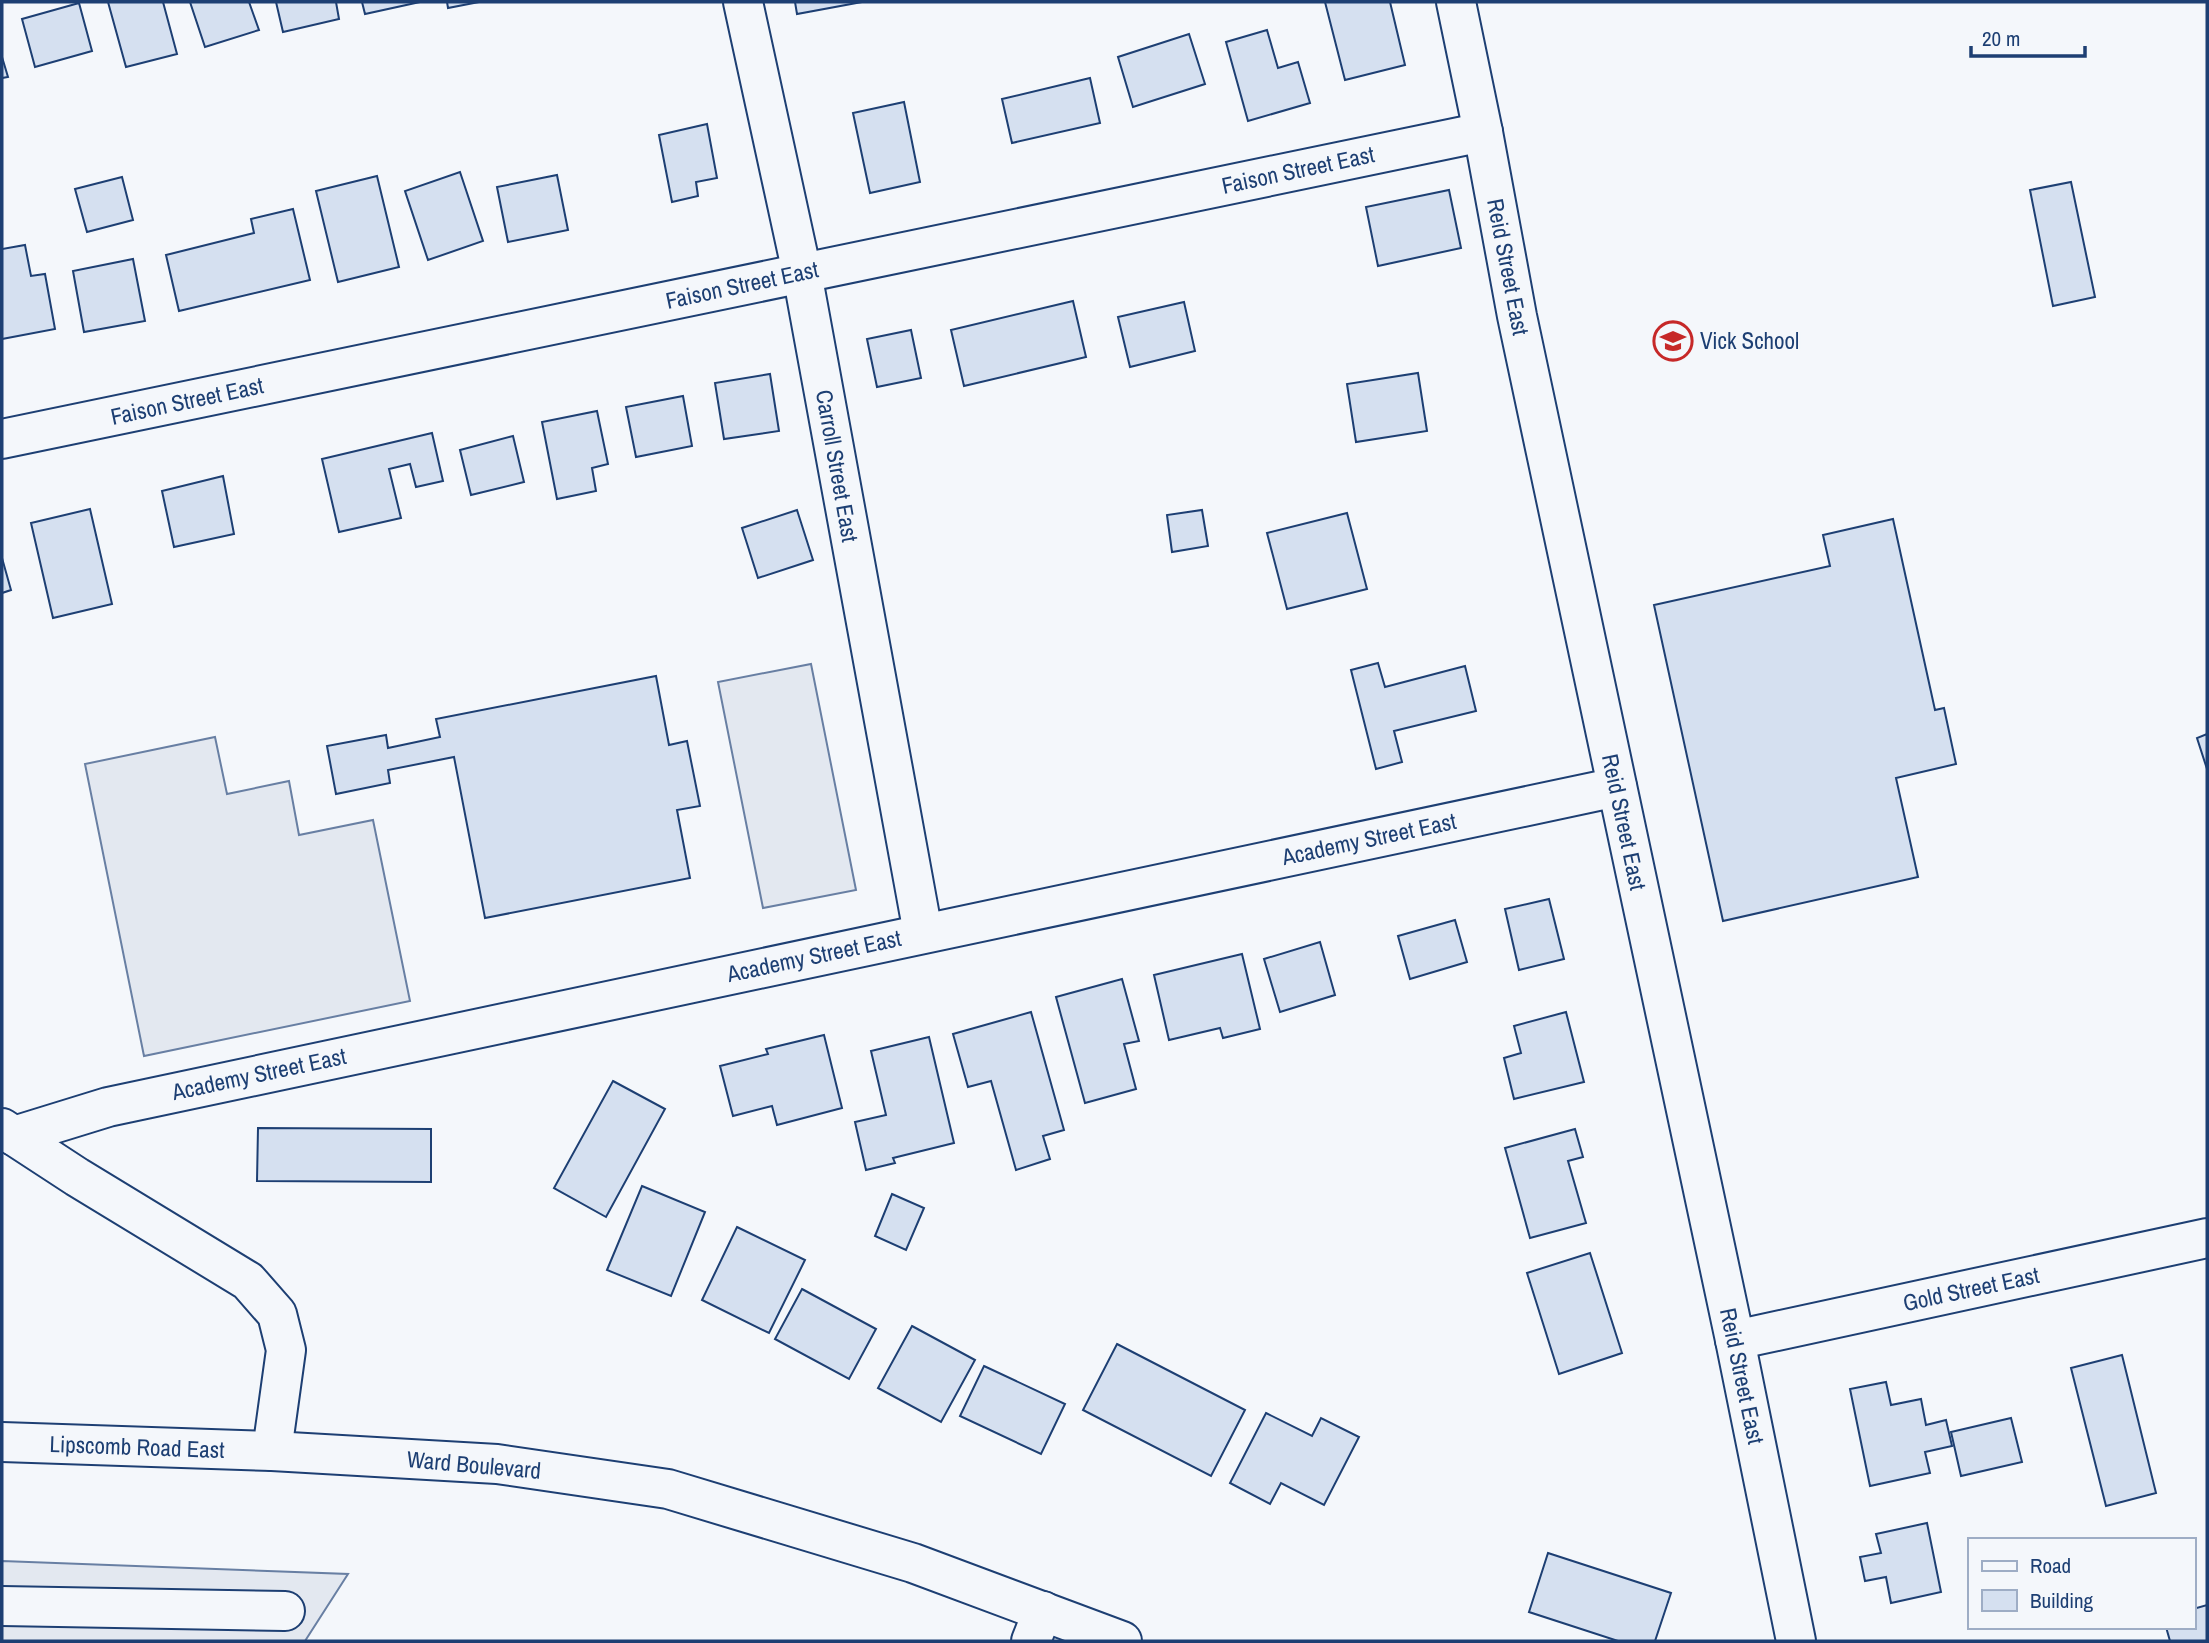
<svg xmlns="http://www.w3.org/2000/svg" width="2209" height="1643" viewBox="0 0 2209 1643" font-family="'Archivo Narrow',sans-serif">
  <rect width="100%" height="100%" fill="#f4f7fb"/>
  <g fill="#e3e8f0" stroke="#687fa3" stroke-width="2">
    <path d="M811 664 856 890 763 908 718 682Z"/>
    <path d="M215 737 227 794 289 781 299 835 373 820 410 1001 144 1056 85 764Z"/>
    <path d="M2 1561 348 1574 305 1641H2Z"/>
  </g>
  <g fill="#d5e0f0" stroke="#1d3f73" stroke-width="2">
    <path d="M108 2H163L177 54 126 67Z"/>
    <path d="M190 2H249L259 30 205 47Z"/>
    <path d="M276 2H336L339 19 283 32Z"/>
    <path d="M362 2H420L365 14Z"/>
    <path d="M447 2H479L448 8Z"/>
    <path d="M795 2H862L797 14Z"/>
    <path d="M1325 2H1390L1405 65 1345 80Z"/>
    <path d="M79 3 92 51 35 67 22 19Z"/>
    <path d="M1267 30 1278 68 1298 62 1310 103 1248 121 1226 42Z"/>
    <path d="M1189 34 1205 84 1133 107 1118 57Z"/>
    <path d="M2 57 8 77 2 78Z"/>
    <path d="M1090 78 1100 123 1012 143 1002 99Z"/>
    <path d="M904 102 920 182 870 193 853 113Z"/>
    <path d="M707 124 717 178 696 182 698 196 672 202 659 135Z"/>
    <path d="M460 172 483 241 428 260 405 191Z"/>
    <path d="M557 175 568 230 508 242 497 187Z"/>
    <path d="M377 176 399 267 338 282 316 191Z"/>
    <path d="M122 177 133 220 87 232 75 189Z"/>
    <path d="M2071 182 2095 297 2053 306 2030 190Z"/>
    <path d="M1449 190 1461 248 1378 266 1366 207Z"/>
    <path d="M293 209 310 280 179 311 166 255 254 233 251 219Z"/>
    <path d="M25 245 31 276 45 274 55 329 2 339V249Z"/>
    <path d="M133 259 145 321 84 332 73 271Z"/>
    <path d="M1073 301 1086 357 964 386 951 330Z"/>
    <path d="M1184 302 1195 351 1130 367 1118 317Z"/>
    <path d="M911 330 921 378 877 387 867 339Z"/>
    <path d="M1418 373 1427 431 1356 442 1347 384Z"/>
    <path d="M770 374 779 431 724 439 715 383Z"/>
    <path d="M683 396 692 446 636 457 626 407Z"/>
    <path d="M597 411 608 464 592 468 596 491 557 499 542 422Z"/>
    <path d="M432 433 443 481 416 487 410 464 389 469 401 518 339 532 322 459Z"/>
    <path d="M513 436 524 482 471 495 460 450Z"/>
    <path d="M223 476 234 534 174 547 162 491Z"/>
    <path d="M90 509 112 604 53 618 31 523Z"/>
    <path d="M797 510 813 560 758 578 742 528Z"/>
    <path d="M1202 510 1208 546 1172 552 1167 515Z"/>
    <path d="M1347 513 1367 589 1287 609 1267 533Z"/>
    <path d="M1893 519 1935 710 1944 708 1956 764 1896 778 1918 877 1723 921 1654 605 1830 566 1823 535Z"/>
    <path d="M2 558 11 590 2 593Z"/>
    <path d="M1378 663 1385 687 1465 666 1476 711 1394 731 1402 762 1376 769 1351 670Z"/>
    <path d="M656 676 669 745 687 741 700 806 677 810 690 878 485 918 454 757 388 770 390 783 336 794 327 746 386 735 388 748 440 737 436 719Z"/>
    <path d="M2207 734V769L2197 738Z"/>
    <path d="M1549 899 1564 959 1519 970 1505 909Z"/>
    <path d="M1455 920 1467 962 1410 979 1398 936Z"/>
    <path d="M1320 942 1335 995 1280 1012 1264 959Z"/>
    <path d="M1242 954 1260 1029 1223 1038 1220 1028 1169 1040 1154 975Z"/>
    <path d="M1122 979 1139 1041 1124 1044 1136 1089 1085 1103 1056 997Z"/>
    <path d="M1031 1012 1064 1130 1043 1136 1050 1159 1016 1170 991 1081 968 1087 953 1034Z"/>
    <path d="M1566 1012 1584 1082 1514 1099 1504 1058 1521 1053 1514 1026Z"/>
    <path d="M824 1035 842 1108 777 1125 772 1106 733 1116 720 1066 768 1054 766 1049Z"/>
    <path d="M929 1037 954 1143 893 1158 895 1163 866 1170 855 1122 886 1115 871 1051Z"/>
    <path d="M613 1081 665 1109 606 1217 554 1188Z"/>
    <path d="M258 1128 431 1129V1182L257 1181Z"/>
    <path d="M1575 1129 1583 1157 1568 1161 1586 1223 1530 1238 1505 1148Z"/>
    <path d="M642 1186 705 1212 671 1296 607 1270Z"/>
    <path d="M892 1194 924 1208 906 1250 875 1236Z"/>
    <path d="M737 1227 805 1260 769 1333 702 1300Z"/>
    <path d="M1590 1253 1622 1353 1559 1374 1527 1273Z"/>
    <path d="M802 1289 876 1329 849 1379 775 1339Z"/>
    <path d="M912 1326 975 1360 941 1422 878 1388Z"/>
    <path d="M1117 1344 1245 1410 1211 1476 1083 1410Z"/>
    <path d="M2122 1355 2156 1493 2106 1506 2071 1368Z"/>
    <path d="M984 1366 1065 1404 1041 1454 960 1416Z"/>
    <path d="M1886 1382 1891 1405 1921 1399 1926 1425 1946 1420 1952 1446 1925 1452 1930 1473 1870 1486 1850 1389Z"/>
    <path d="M1266 1413 1312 1436 1321 1418 1359 1437 1324 1505 1281 1483 1270 1504 1230 1483Z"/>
    <path d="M2011 1418 2022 1462 1961 1476 1951 1432Z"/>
    <path d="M1927 1523 1941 1592 1891 1603 1886 1577 1865 1581 1860 1557 1881 1553 1876 1534Z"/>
    <path d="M1548 1553 1671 1593 1655 1641H1618L1529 1612Z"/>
    <path d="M2207 1605V1641H2170L2166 1627H2193V1609Z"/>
  </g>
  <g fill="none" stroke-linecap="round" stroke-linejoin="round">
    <g stroke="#1d3f73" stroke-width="42">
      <g id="minor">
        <path d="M743 2 802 273 923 933"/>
        <path d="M1456 2 1483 132 1517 316 1735 1340 1796 1641"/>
        <path d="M2 439 1483 132"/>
        <path d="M2 1128 77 1177 248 1281 277 1314 286 1350 272 1451"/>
        <path d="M14 1136 108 1107 1617 787"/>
        <path d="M1735 1340 2207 1238"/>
        <path d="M2 1606 285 1611"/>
        <path d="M1031 1641 1043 1611"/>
      </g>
    </g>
    <g stroke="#1d3f73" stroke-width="42">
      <path id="major" d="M2 1442 272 1451 497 1464 668 1489 913 1563 1122 1641"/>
    </g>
    <use href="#minor" stroke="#f4f7fb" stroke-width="38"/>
    <use href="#major" stroke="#f4f7fb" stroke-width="38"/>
  </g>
  <defs>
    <g id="school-ring" transform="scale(2.0125)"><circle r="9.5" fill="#f4f7fb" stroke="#c62828" stroke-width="1.5"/><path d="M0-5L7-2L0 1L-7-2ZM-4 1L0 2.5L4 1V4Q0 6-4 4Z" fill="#c62828"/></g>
  </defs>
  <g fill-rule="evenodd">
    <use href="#school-ring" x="1673" y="341"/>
  </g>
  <g text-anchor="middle" stroke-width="5" stroke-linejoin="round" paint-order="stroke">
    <g font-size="23" fill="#1d3f73" stroke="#f4f7fb">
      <text transform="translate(1298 170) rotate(-12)" y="8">Faison Street East</text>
      <text transform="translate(1508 267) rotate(79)" y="8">Reid Street East</text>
      <text transform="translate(742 285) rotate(-12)" y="8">Faison Street East</text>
      <text transform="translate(187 401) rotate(-12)" y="8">Faison Street East</text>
      <text transform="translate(837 466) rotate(80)" y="8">Carroll Street East</text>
      <text transform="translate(1624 822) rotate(78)" y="8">Reid Street East</text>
      <text transform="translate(1369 839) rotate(-12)" y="8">Academy Street East</text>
      <text transform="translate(814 956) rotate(-12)" y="8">Academy Street East</text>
      <text transform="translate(259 1074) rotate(-12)" y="8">Academy Street East</text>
      <text transform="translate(1971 1289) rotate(-12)" y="8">Gold Street East</text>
      <text transform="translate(1742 1376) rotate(78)" y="8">Reid Street East</text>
      <text transform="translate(137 1447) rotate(2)" y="8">Lipscomb Road East</text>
      <text transform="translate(474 1465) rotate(5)" y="8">Ward Boulevard</text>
    </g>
    <g font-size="23" fill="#1d3f73" stroke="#f4f7fb" text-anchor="start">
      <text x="1700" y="349">Vick School</text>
    </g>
  </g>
  <rect width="2209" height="1643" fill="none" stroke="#1d3f73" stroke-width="7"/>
  <rect x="1968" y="1538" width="228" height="91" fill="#f4f7fb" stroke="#9eadc5" stroke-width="2"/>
  <rect x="1982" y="1561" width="35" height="10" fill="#f4f7fb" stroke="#9eadc5" stroke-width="2"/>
  <text x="2030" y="1573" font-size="21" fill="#1d3f73">Road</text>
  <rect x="1982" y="1590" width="35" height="21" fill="#d5e0f0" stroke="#9eadc5" stroke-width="2"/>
  <text x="2030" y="1608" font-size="21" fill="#1d3f73">Building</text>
  <path d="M1971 46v10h114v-10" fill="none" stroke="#1d3f73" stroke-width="3.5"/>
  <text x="1982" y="46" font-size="21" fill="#1d3f73" stroke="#f4f7fb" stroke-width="5" paint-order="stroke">20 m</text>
</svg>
